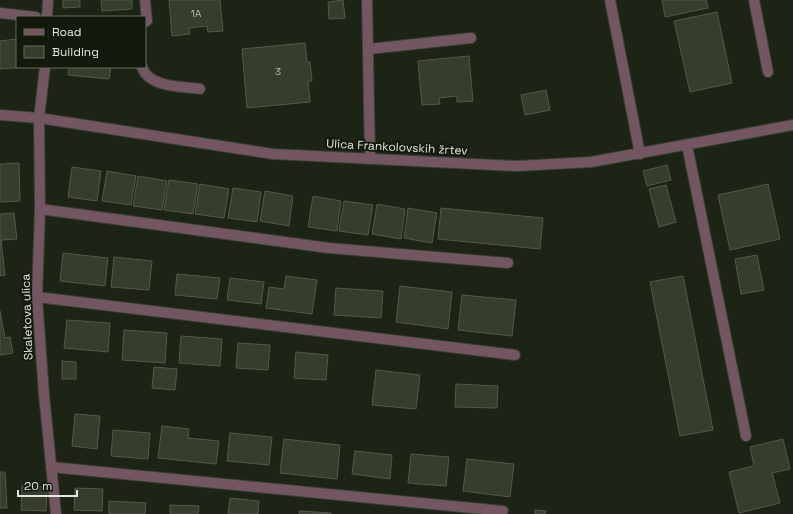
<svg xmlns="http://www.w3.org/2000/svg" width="793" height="514" viewBox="0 0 793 514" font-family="'Space Grotesk',sans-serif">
  <rect width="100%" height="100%" fill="#1c2415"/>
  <g fill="#353d2d" stroke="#515b49">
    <path d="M63 0H80V7L63 8Z"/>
    <path d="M101 0H132V9L102 11Z"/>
    <path d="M169 0H220L223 31 208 32 207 26 189 28 190 34 172 36Z"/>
    <path d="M343 0 345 18 329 19 328 2Z"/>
    <path d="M662 0H706L708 8 665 17Z"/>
    <path d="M717 12 732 83 690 92 674 21Z"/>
    <path d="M17 39V67H27L0 69V41Z"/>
    <path d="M305 43 307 62H310L312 81H308L310 102 247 108 242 49Z"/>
    <path d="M469 56 473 101 457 102V96L439 98 440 104 422 105 418 61Z"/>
    <path d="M69 67H111L109 79 68 75Z"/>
    <path d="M546 90 550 110 525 115 521 95Z"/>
    <path d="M19 163 20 201 0 202V164Z"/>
    <path d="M667 165 671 180 647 186 643 171Z"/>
    <path d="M72 167 101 171 97 201 68 197Z"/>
    <path d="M107 171 136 176 131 205 102 201Z"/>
    <path d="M138 176 167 181 162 210 133 206Z"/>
    <path d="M169 180 198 184 193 214 164 210Z"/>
    <path d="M200 184 229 189 224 218 195 214Z"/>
    <path d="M768 184 780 239 730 250 718 195Z"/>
    <path d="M666 185 676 222 659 227 649 189Z"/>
    <path d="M233 188 261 192 257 222 228 218Z"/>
    <path d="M265 191 293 196 289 226 260 221Z"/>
    <path d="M313 196 341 201 337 231 308 227Z"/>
    <path d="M344 201 373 205 368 235 339 231Z"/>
    <path d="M377 204 405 209 401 239 372 234Z"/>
    <path d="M408 208 437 213 432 243 404 238Z"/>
    <path d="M441 208 543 218 540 249 438 239Z"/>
    <path d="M14 213 17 239 1 240 5 275 0 276V214Z"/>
    <path d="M63 253 108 258 105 286 60 281Z"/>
    <path d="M757 255 764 290 741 294 735 259Z"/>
    <path d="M114 257 152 261 149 290 111 287Z"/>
    <path d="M177 274 220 278 217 299 175 295Z"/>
    <path d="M286 276 317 280 312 314 266 308 269 287 284 289Z"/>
    <path d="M683 276 713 430 680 436 650 282Z"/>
    <path d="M230 278 264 282 261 304 227 300Z"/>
    <path d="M400 286 452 292 448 329 396 322Z"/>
    <path d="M336 288 383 291 381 318 334 315Z"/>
    <path d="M462 295 516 300 512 336 458 330Z"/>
    <path d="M0 311 5 338 10 337 13 353 0 355Z"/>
    <path d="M67 320 110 323 108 352 64 348Z"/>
    <path d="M124 330 167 333 165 363 122 360Z"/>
    <path d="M181 336 222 339 220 366 179 363Z"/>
    <path d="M238 343 270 345 268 370 236 368Z"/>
    <path d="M296 352 328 355 326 380 294 378Z"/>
    <path d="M62 361 76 362V379H62Z"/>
    <path d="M154 367 177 369 175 390 152 388Z"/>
    <path d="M376 370 420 375 416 409 372 405Z"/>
    <path d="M456 384 498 386 497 408 455 407Z"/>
    <path d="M75 414 100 416 97 449 72 446Z"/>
    <path d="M162 426 189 429 188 438 219 441 216 464 158 458Z"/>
    <path d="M113 430 150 433 148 459 111 456Z"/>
    <path d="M230 433 272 437 269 465 227 461Z"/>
    <path d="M284 439 340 445 337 479 280 473Z"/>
    <path d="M783 439 790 469 772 473 780 503 739 513 729 472 754 466 750 447Z"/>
    <path d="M355 451 392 455 390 479 352 474Z"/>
    <path d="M411 454 449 457 446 486 408 483Z"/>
    <path d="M467 459 514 464 510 497 463 491Z"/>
    <path d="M0 472H5L7 508H0Z"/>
    <path d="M22 486 47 487 46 511 21 510Z"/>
    <path d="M75 488 103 489 102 511 74 510Z"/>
    <path d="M230 498 259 501 258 514H228Z"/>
    <path d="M109 501 146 503 145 514H109Z"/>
    <path d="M170 505 199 506 198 514H170Z"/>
    <path d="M535 510 546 511 545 514H535Z"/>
    <path d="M299 511 331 513V514H299Z"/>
  </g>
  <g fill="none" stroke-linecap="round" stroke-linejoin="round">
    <g stroke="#384031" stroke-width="12">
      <g id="minor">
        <path d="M367 0 370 159"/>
        <path d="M610 0 640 154"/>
        <path d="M754 0 768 72"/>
        <path d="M0 13 36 17"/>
        <path d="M47 17 48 0"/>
        <path d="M145 21H147L145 0"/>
        <path d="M369 49 471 38"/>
        <path d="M45 67 39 118 40 209 37 297 44 395 56 514"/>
        <path d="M142 67C149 88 182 86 200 89"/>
        <path d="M0 115 39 118 273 154 517 166 591 162 793 125"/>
        <path d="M687 145 746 436"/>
        <path d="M40 209 329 248 508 263"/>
        <path d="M37 297 515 355"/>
        <path d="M51 467 503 511"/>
      </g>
    </g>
    <use href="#minor" stroke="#735662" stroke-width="10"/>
  </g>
  <g text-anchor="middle" stroke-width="4" stroke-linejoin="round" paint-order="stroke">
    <g font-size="10" fill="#b8beb2">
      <text x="196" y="17">1A</text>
      <text x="278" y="75">3</text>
    </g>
    <g font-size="12" fill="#e3e9df" stroke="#131a0b">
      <text transform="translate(397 147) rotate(3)" y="4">Ulica Frankolovskih žrtev</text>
      <text transform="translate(27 317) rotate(-92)" y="4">Skaletova ulica</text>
    </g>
  </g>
  <rect x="16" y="16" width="130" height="52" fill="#131a0b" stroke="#666d60"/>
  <rect x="24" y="29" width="20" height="6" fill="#735662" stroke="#666d60"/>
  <text x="52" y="36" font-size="12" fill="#e3e9df">Road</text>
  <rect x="24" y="46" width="20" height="12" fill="#353d2d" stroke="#666d60"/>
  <text x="52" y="56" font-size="12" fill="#e3e9df">Building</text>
  <path d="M18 490v6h59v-6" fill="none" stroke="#e3e9df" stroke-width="2"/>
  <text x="24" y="490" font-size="12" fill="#e3e9df" stroke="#131a0b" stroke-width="3" paint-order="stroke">20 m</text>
</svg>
